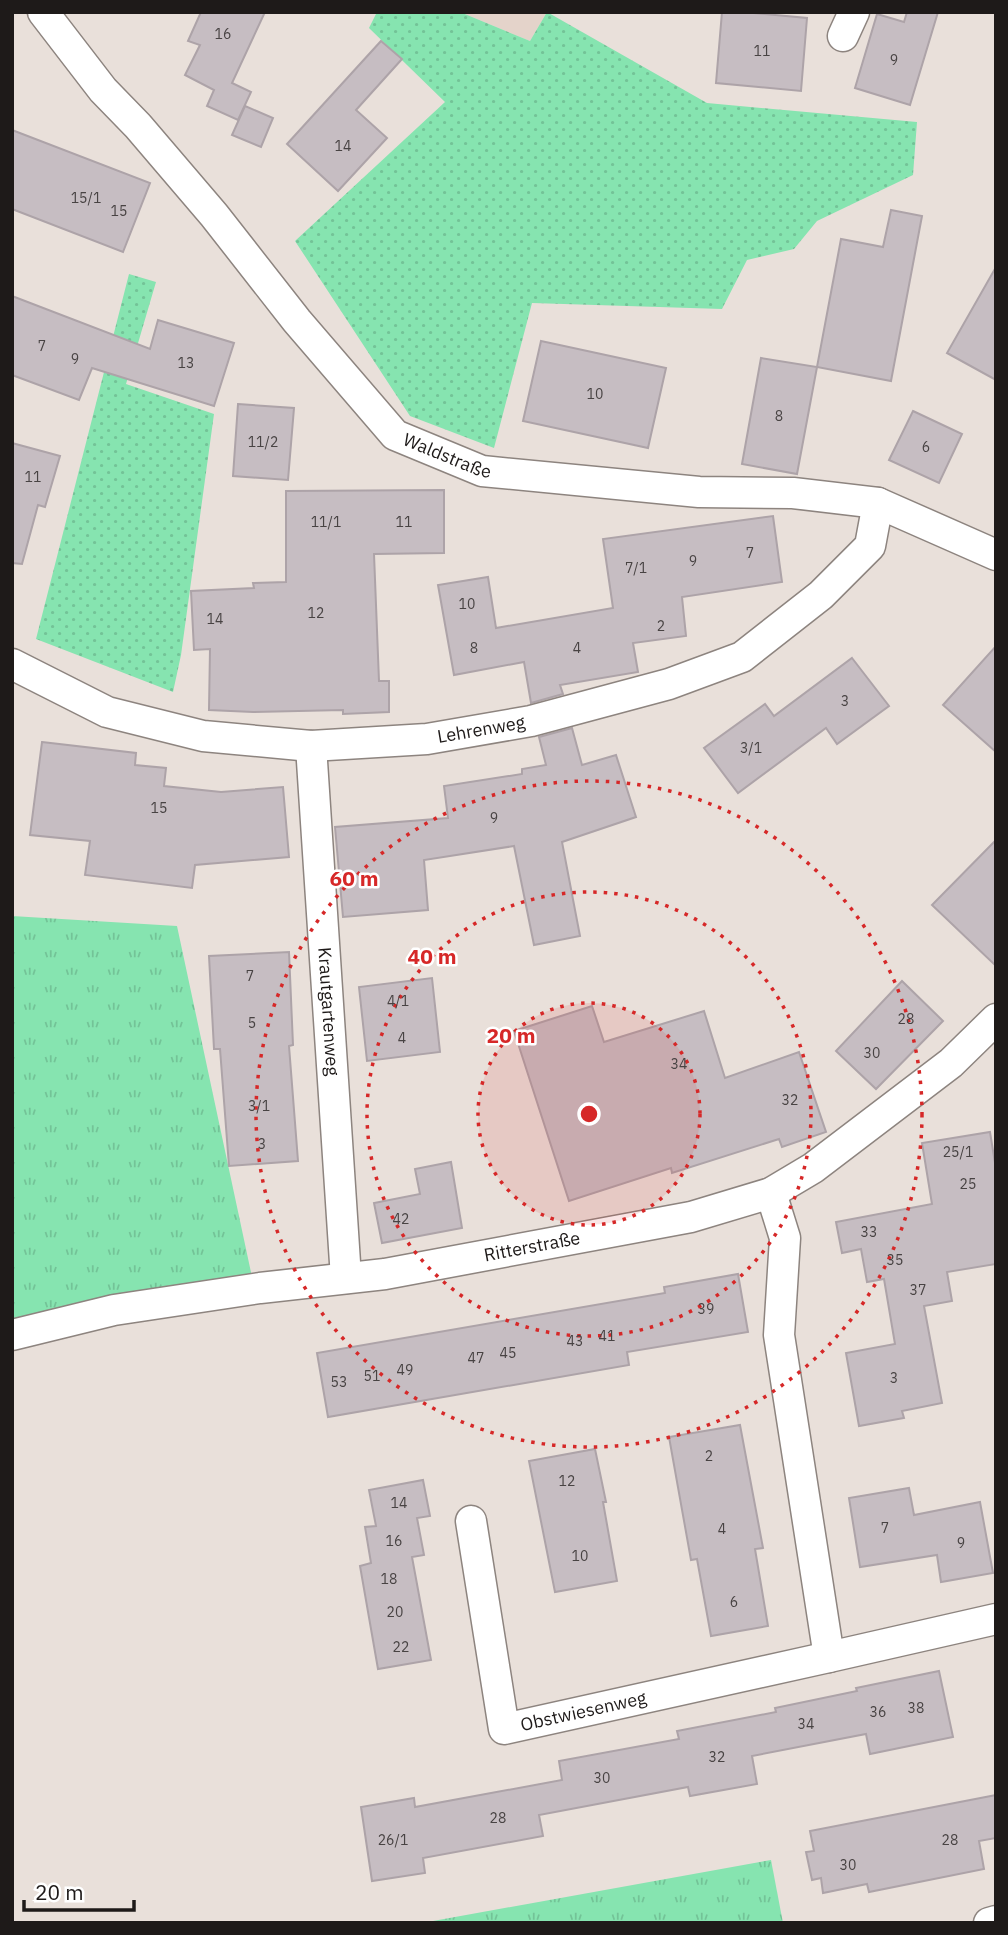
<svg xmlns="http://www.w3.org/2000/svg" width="1008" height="1935" viewBox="0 0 1008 1935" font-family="'IBM Plex Sans',sans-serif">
  <defs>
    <pattern id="grass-tufts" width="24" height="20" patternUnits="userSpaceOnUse" patternTransform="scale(1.75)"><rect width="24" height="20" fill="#86e4b0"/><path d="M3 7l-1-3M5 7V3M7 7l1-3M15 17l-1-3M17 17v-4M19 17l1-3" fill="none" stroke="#73c397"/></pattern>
    <pattern id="garden-dots" width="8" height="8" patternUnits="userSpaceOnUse" patternTransform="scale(1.75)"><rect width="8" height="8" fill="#86e4b0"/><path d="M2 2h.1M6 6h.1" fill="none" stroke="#73c397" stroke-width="1.8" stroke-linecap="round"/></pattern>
  </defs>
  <rect width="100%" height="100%" fill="#e9e0da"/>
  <path fill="#e4d3ca" d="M460 12H547L530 41Z"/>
  <g fill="url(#grass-tufts)">
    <path d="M12 916 177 926 252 1277 112 1296 12 1320Z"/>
    <path d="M771 1860 783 1923H422Z"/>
  </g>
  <g fill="url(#garden-dots)">
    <path d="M377 12H460L530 41 547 12 707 103 917 122 913 175 817 221 794 249 747 260 722 309 532 303 494 448 410 416 295 241 445 102 369 28Z"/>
    <path d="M129 274 156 282 126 384 214 414 181 655 173 692 36 639Z"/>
  </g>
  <g fill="#c6bdc2" stroke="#ada3a8" stroke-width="2">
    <path d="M201 12H265L232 83 251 92 238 120 207 106 214 90 185 75 200 45 188 41Z"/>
    <path d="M722 12H743L807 18 801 91 716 83Z"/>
    <path d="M907 12H938L910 105 855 88 877 14 904 22Z"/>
    <path d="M381 41 402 59 356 110 387 138 338 191 287 144Z"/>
    <path d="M245 106 273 118 261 147 232 135Z"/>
    <path d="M12 130 150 183 123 252 12 209Z"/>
    <path d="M891 210 922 216 891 381 817 367 841 239 883 247Z"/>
    <path d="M996 267V380L947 353Z"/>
    <path d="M12 296 150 349 158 320 234 343 214 406 92 368 79 400 12 375Z"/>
    <path d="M541 341 666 368 648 448 523 421Z"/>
    <path d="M761 358 817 367 797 474 742 464Z"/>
    <path d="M238 404 294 408 288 480 233 476Z"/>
    <path d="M913 411 962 434 939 483 889 460Z"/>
    <path d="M12 443 60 456 45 507 38 505 22 564 12 563Z"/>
    <path d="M444 490V553L374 554 379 681H389V712L343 714V710L253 712 209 710 210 649 194 650 191 591 254 588 253 583 286 582V491Z"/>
    <path d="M773 516 782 582 682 597 686 636 633 643 638 672 560 685 563 694 531 703 524 662 454 675 438 585 488 577 496 628 613 608 603 539Z"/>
    <path d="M996 646V752L943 705Z"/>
    <path d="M852 658 889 706 837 744 826 728 738 793 704 748 765 704 774 716Z"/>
    <path d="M572 728 582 765 616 755 636 817 562 842 580 936 534 945 514 846 424 860 428 910 343 917 335 827 448 818 444 786 522 774V769L546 765 539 737Z"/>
    <path d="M42 742 136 753 135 765 166 768 164 786 221 792 283 787 289 857 195 865 192 888 85 875 90 841 30 835Z"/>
    <path d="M996 840V966L932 905Z"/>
    <path d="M289 952 293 1045 289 1046 298 1161 229 1166 220 1049H214L209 956Z"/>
    <path d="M432 978 440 1052 367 1061 359 987Z"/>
    <path d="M902 981 943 1021 876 1089 836 1051Z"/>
    <path d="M592 1006 604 1042 704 1011 725 1078 799 1052 826 1132 782 1147 779 1139 672 1173 671 1168 569 1201 514 1031Z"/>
    <path d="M990 1132 996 1169V1264L947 1272 952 1301 924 1306 942 1403 902 1411 904 1418 859 1426 846 1353 895 1344 884 1279 867 1282 861 1249 842 1253 836 1222 932 1204 922 1143Z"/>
    <path d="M451 1162 462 1228 382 1243 374 1203 420 1194 415 1169Z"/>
    <path d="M738 1274 748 1332 627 1352 629 1365 328 1417 317 1353 665 1293 664 1287Z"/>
    <path d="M740 1425 763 1548 755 1549 768 1626 711 1636 697 1559 691 1560 669 1437Z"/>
    <path d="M595 1449 606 1502H603L617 1581 555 1592 529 1461Z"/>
    <path d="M423 1480 430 1516 417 1518 424 1555 412 1557 431 1660 378 1669 360 1566 371 1563 365 1527 376 1526 369 1490Z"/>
    <path d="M909 1488 914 1515 980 1502 993 1573 941 1582 937 1555 860 1567 849 1498Z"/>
    <path d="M939 1671 953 1737 870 1754 866 1734 752 1756 757 1784 690 1796 688 1787 539 1815 543 1836 423 1858 425 1873 372 1881 361 1807 414 1798 415 1807 562 1780 559 1761 679 1739 677 1731 776 1712 775 1708 857 1691 856 1688Z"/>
    <path d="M996 1795V1838L979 1841 984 1869 869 1892 867 1884 823 1893 821 1878 812 1880 806 1852 814 1851 810 1831Z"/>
  </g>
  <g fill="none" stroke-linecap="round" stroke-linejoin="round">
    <g stroke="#8d847f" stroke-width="33">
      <g id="minor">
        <path id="s1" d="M43 12 103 90 138 126 214 215 297 321 395 435 482 471 699 492 793 493 878 503 996 555"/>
        <path d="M843 36 854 12"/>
        <path id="s2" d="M12 664 107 712 203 736 311 746 427 739 531 721 669 684 742 657 821 595 870 546 878 503"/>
        <path id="s3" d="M311 746 346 1278"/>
        <path d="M771 1193 785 1238 779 1335 829 1657"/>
        <path id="s4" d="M12 1335 114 1310 260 1288 385 1274 691 1217 771 1193 813 1168 951 1063 996 1019"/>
        <path id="s5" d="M471 1521 504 1729 829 1657 996 1619"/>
        <path d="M989 1923 996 1921"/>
      </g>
    </g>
    <use href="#minor" stroke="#fff" stroke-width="30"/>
  </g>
  <circle cx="589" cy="1114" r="111" fill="#d62828" fill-opacity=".12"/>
  <g fill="none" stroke="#d62828" stroke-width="3.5" stroke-dasharray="3.5 7">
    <circle cx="589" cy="1114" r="111"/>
    <circle cx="589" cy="1114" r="222"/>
    <circle cx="589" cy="1114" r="333"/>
  </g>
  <g text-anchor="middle" stroke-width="5" stroke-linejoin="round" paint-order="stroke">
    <g font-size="14" fill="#484343">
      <text x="223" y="39">16</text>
      <text x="762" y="56">11</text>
      <text x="894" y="65">9</text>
      <text x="343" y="151">14</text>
      <text x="86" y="203">15/1</text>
      <text x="119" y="216">15</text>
      <text x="42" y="351">7</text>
      <text x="75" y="364">9</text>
      <text x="186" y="368">13</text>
      <text x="595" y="399">10</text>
      <text x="779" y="421">8</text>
      <text x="263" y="447">11/2</text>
      <text x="926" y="452">6</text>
      <text x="33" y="482">11</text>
      <text x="326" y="527">11/1</text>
      <text x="404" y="527">11</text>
      <text x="750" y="558">7</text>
      <text x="693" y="566">9</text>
      <text x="636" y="573">7/1</text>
      <text x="467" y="609">10</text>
      <text x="316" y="618">12</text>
      <text x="215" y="624">14</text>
      <text x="661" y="631">2</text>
      <text x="474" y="653">8</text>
      <text x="577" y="653">4</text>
      <text x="845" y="706">3</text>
      <text x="751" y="753">3/1</text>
      <text x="159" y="813">15</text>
      <text x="494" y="823">9</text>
      <text x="250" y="981">7</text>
      <text x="398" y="1006">4/1</text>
      <text x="906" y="1024">28</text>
      <text x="252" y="1028">5</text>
      <text x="402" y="1043">4</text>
      <text x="872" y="1058">30</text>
      <text x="679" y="1069">34</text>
      <text x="790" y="1105">32</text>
      <text x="259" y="1111">3/1</text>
      <text x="262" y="1149">3</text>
      <text x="958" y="1157">25/1</text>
      <text x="968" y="1189">25</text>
      <text x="401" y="1224">42</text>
      <text x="869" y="1237">33</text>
      <text x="895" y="1265">35</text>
      <text x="918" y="1295">37</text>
      <text x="706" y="1314">39</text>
      <text x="607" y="1341">41</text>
      <text x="575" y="1346">43</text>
      <text x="508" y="1358">45</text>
      <text x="476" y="1363">47</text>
      <text x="405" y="1375">49</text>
      <text x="372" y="1381">51</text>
      <text x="894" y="1383">3</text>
      <text x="339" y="1387">53</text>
      <text x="709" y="1461">2</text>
      <text x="567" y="1486">12</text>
      <text x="399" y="1508">14</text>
      <text x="885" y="1533">7</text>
      <text x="722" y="1534">4</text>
      <text x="394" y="1546">16</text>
      <text x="961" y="1548">9</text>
      <text x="580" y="1561">10</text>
      <text x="389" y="1584">18</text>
      <text x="734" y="1607">6</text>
      <text x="395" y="1617">20</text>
      <text x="401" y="1652">22</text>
      <text x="916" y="1713">38</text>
      <text x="878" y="1717">36</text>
      <text x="806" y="1729">34</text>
      <text x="717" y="1762">32</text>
      <text x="602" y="1783">30</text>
      <text x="498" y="1823">28</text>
      <text x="393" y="1845">26/1</text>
      <text x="950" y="1845">28</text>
      <text x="848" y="1870">30</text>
    </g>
    <g font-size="18" fill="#1e1a19" stroke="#fff">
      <text dy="6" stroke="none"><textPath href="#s1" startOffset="607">Waldstraße</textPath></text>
      <text dy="6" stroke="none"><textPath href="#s2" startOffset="485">Lehrenweg</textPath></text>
      <text dy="6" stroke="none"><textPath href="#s3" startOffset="266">Krautgartenweg</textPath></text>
      <text dy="6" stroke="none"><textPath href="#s4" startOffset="528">Ritterstraße</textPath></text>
      <text dy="6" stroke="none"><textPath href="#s5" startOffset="292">Obstwiesenweg</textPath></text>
    </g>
  </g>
  <circle cx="589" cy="1114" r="10" fill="#d62828" stroke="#fff" stroke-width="3.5"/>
  <g font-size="21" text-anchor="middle" font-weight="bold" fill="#d62828" stroke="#fff" stroke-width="5" stroke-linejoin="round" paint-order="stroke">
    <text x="354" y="886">60 m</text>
    <text x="432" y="964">40 m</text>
    <text x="511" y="1043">20 m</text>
  </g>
  <rect width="1008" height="1935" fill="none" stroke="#1e1a19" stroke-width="28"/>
  <path d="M24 1900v10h110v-10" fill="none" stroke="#1e1a19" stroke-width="3.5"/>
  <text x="35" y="1900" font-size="21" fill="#1e1a19" stroke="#ffffff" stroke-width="5" paint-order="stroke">20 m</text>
</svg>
